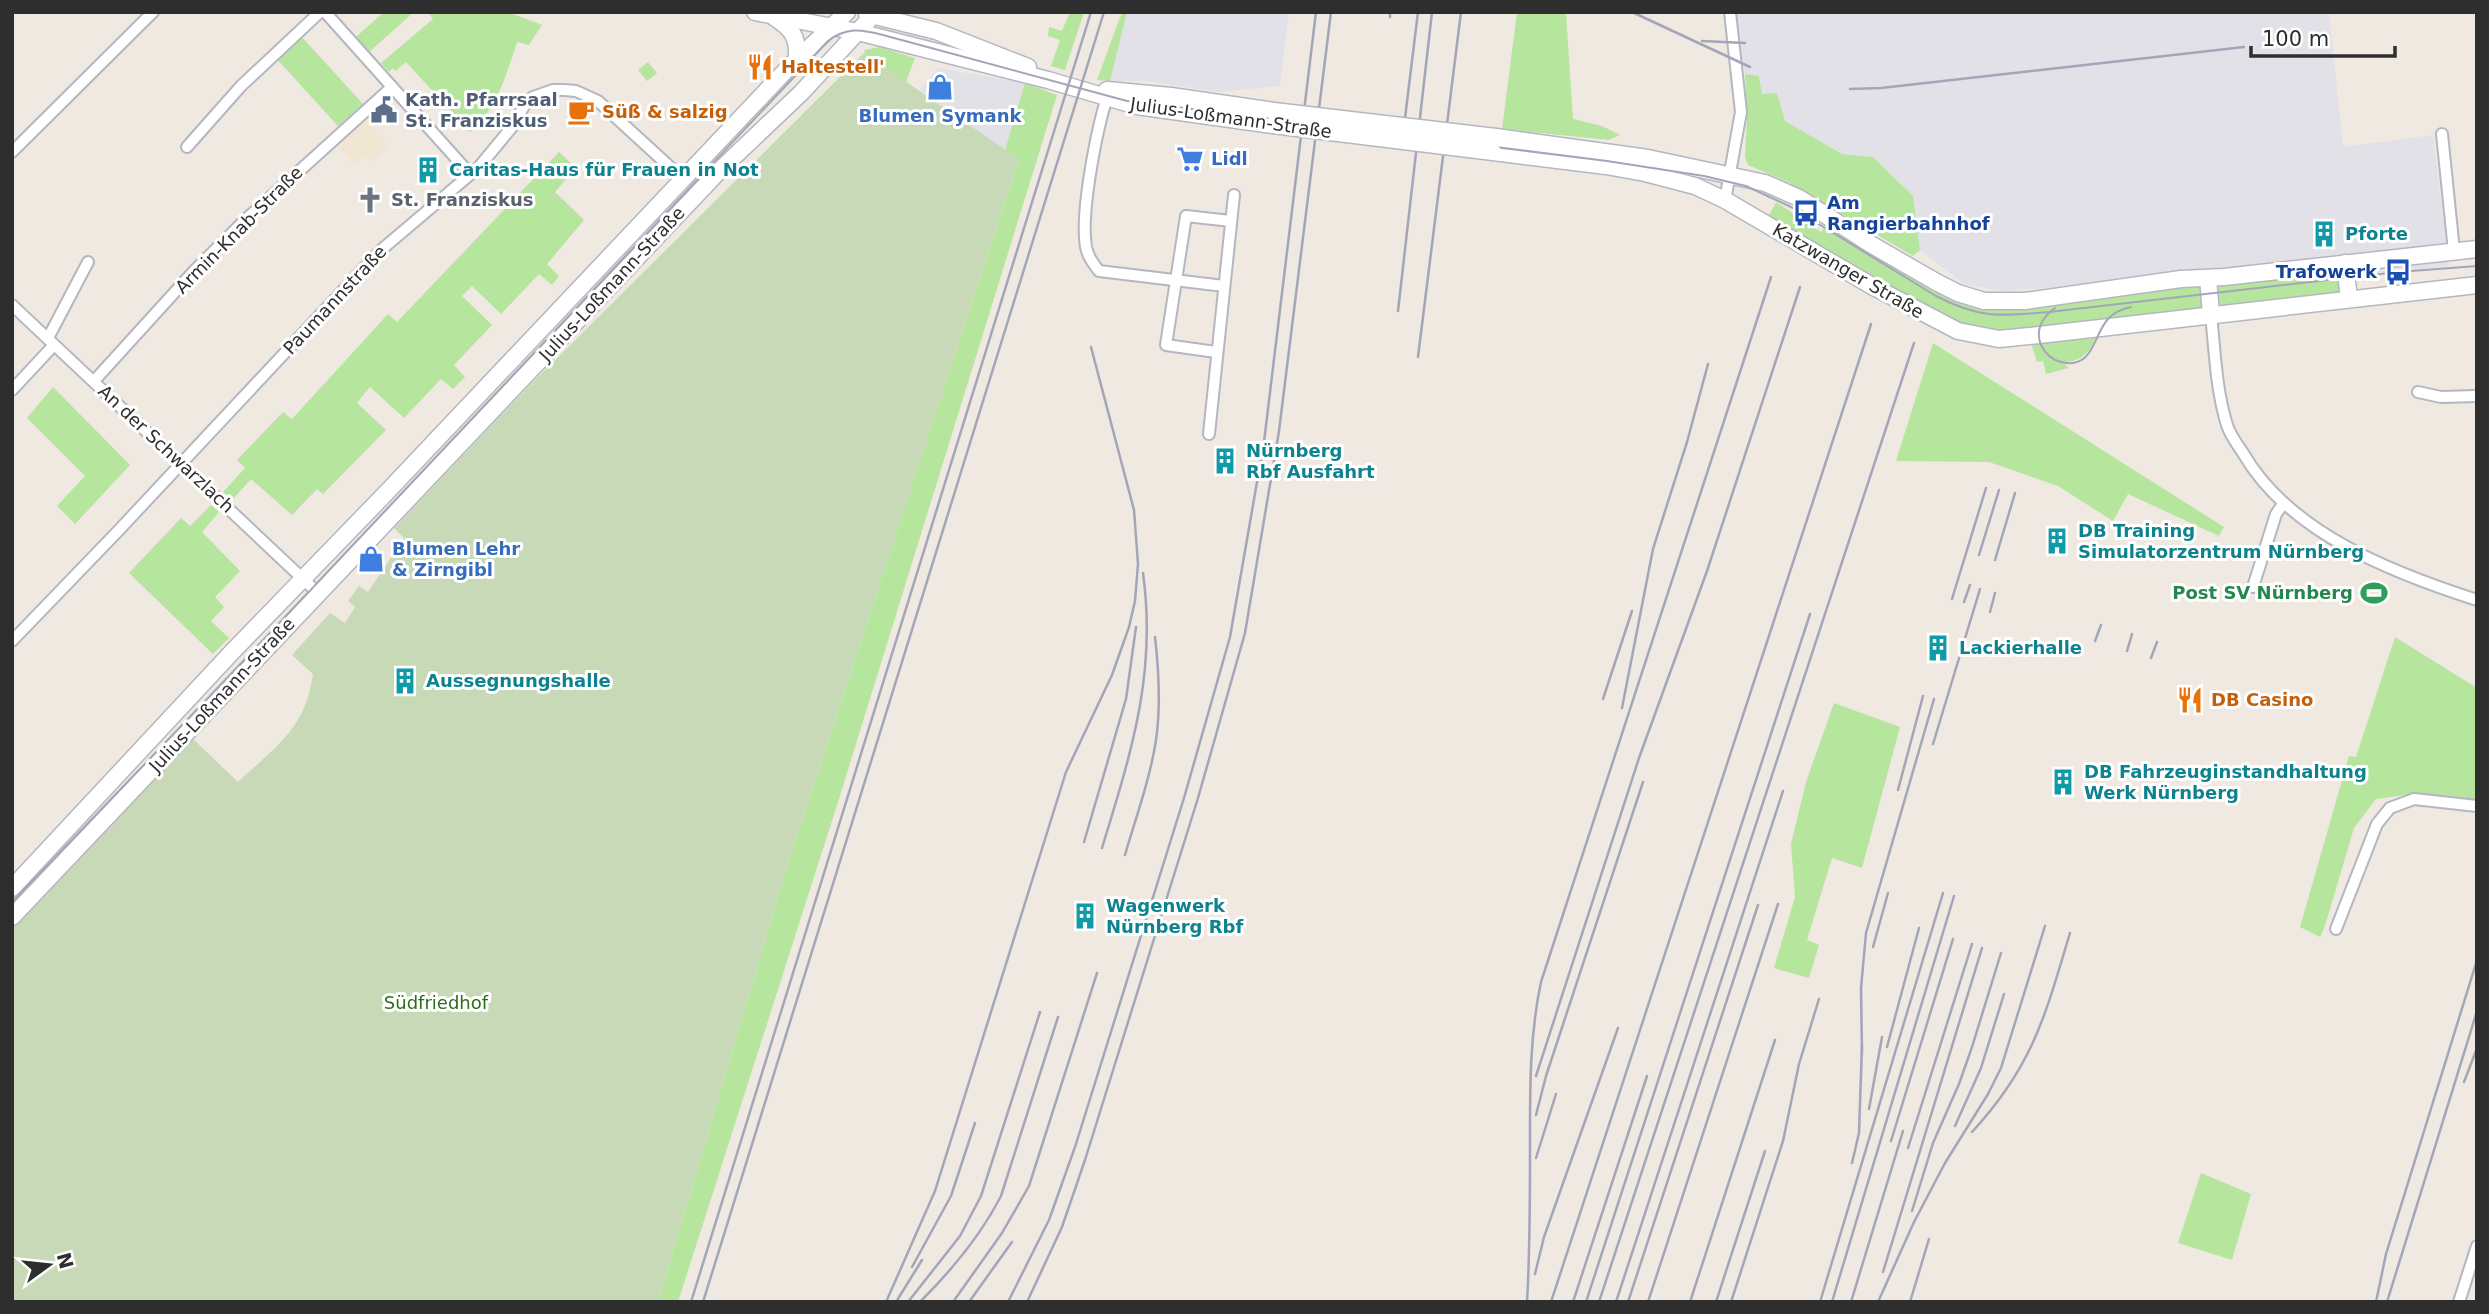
<svg xmlns="http://www.w3.org/2000/svg" width="2489" height="1314" viewBox="0 0 2489 1314" font-family="'DejaVu Sans',sans-serif">
  <rect width="100%" height="100%" fill="#efe9e1"/>
  <g fill="#e3e1e8">
    <path d="M1127 12H1289L1280 86 1217 92 1148 81H1110Z"/>
    <path d="M1735 12H2329L2343 147 2433 135 2449 266 2338 277 2337 268 2001 291 1964 284 1920 250 1913 196 1873 157 1842 154 1785 121 1762 94 1759 76 1745 74Z"/>
    <path d="M938 68 1025 83 1005 150 920 90Z"/>
  </g>
  <path fill="#f0e6d1" d="M367 120 388 146 371 163 364 155 354 164 338 145Z"/>
  <g fill="#b6e59e">
    <path d="M384 12H414L369 52 356 37Z"/>
    <path d="M428 12H508L542 25 529 45 517 42C507 73 496 111 470 132L406 62 395 71 393 68 389 72 381 63 433 19Z"/>
    <path d="M1070 12H1084L1065 70 1051 66 1060 40 1048 36 1049 27 1062 31Z"/>
    <path d="M1122 12H1127L1110 81 1097 80Z"/>
    <path d="M1517 12H1566L1573 119 1602 126 1620 135 1609 140 1502 129Z"/>
    <path d="M300 35 363 104 338 126 275 57Z"/>
    <path d="M879 47 915 58 906 82 864 53 865 50Z"/>
    <path d="M648 62 657 73 647 81 638 70Z"/>
    <path d="M1745 74 1759 76 1762 94 1777 93 1785 121 1842 154 1873 157 1913 196 1920 250 1913 256 1788 182 1748 165 1745 157 1747 118Z"/>
    <path d="M1025 83 1057 95 838 802 678 1302H658L787 866 1019 159 1005 150Z"/>
    <path d="M559 152 576 168 555 192 584 220 547 264 559 276 552 285 539 274 501 314 472 286 462 296 492 325 454 365 465 377 453 389 441 379 404 418 370 387 357 403 386 430 323 494 317 489 292 515 251 479 232 500 223 492 245 468 237 460 283 412 292 419 388 314 397 322Z"/>
    <path d="M1776 202 1821 232 1828 223 1966 300 2337 268 2340 296 2102 324C2093 345 2088 362 2062 362L2069 368 2046 374 2043 361 2037 362 2028 333 1969 331 1766 221Z"/>
    <path d="M1933 343 2224 527 2219 536 2128 494 2113 521 2058 486 1989 462 1896 461Z"/>
    <path d="M53 387 130 465 75 524 57 506 85 476 27 418Z"/>
    <path d="M211 505 219 512 202 532 240 571 215 597 224 607 211 621 229 638 213 654 129 573 181 518 190 526Z"/>
    <path d="M2395 637 2477 688V802L2406 795 2376 799 2354 828 2325 926 2320 937 2300 927 2349 756 2356 757Z"/>
    <path d="M1834 703 1900 727 1862 868 1832 858 1807 940 1819 945 1809 978 1774 968 1795 897 1791 844 1806 782Z"/>
    <path d="M2201 1173 2251 1194 2232 1260 2178 1243Z"/>
  </g>
  <path fill="#c8d9b8" d="M864 53 1019 159 787 866 658 1302H12V926L191 737 238 782C276 746 305 730 313 674L292 655 330 613 345 623 355 607 348 601 359 586 368 592 404 538 394 528 531 384Z"/>
  <g fill="none" stroke-linecap="round" stroke-linejoin="round">
    <g stroke="#b4b7c1" stroke-width="14">
      <g id="street">
        <path d="M325 12 470 174"/>
        <path d="M1108 94C1097 128 1080 212 1086 247 1088 257 1093 263 1099 271L1224 286"/>
        <path d="M2442 134 2454 251"/>
        <path d="M187 147 241 86 320 12"/>
        <path d="M12 152 153 12"/>
        <path d="M1725 200 1741 112 1730 12"/>
        <path d="M12 305 319 594"/>
        <path d="M2211 315C2215 352 2216 390 2227 425 2230 435 2237 444 2243 453 2289 533 2393 573 2477 600"/>
        <path d="M48 338 88 262"/>
        <path d="M1216 352 1166 345 1186 216 1231 221"/>
        <path d="M94 381 194 271 244 221 392 87"/>
        <path d="M12 390 54 345"/>
        <path d="M2418 392 2441 397 2477 396"/>
        <path d="M1209 434 1234 195"/>
        <path d="M2253 587 2276 514 2283 504"/>
        <path d="M12 641 119 530 381 250 479 167 512 127 524 106 533 97 553 90H564L576 91 598 101 683 179"/>
        <path d="M2336 929 2377 824 2390 808 2414 799 2477 806"/>
        <path d="M2459 1302 2477 1246"/>
      </g>
    </g>
    <g stroke="#b4b7c1" stroke-width="19">
      <g id="secondary">
        <path d="M755 12 858 32 1048 80 1137 106 1273 125"/>
        <path d="M867 14 936 31 1028 67"/>
        <path d="M774 17C792 29 798 36 797 58"/>
        <path d="M1107 90 1171 96 1274 111"/>
        <path d="M1496 137 1648 158 1765 183 1799 198 1872 245 1938 283 1958 293 1984 301H2025L2181 279 2224 277 2477 249"/>
        <path d="M1493 152 1606 166 1645 173 1695 186 1725 200 1872 286 1958 331 1999 339 2039 335 2477 285"/>
        <path d="M2345 263 2349 299"/>
        <path d="M2208 278 2211 315"/>
        <path d="M12 888 233 651 386 493 789 67 847 12"/>
        <path d="M12 917 721 169 801 93 876 12"/>
      </g>
    </g>
    <use href="#street" stroke="#fff" stroke-width="10"/>
    <use href="#secondary" stroke="#fff" stroke-width="16"/>
    <g stroke="#a3a6b8" stroke-width="2">
      <path d="M2055 308C2042 317 2035 330 2041 345 2045 353 2052 360 2061 362 2094 370 2093 335 2108 319 2114 312 2122 309 2131 307"/>
      <path d="M12 902 239 666 828 41C846 27 861 29 883 35L1127 101 1607 161 1704 176 1746 186 1791 207 1936 296C1980 319 2001 316 2049 312L2398 272 2477 266"/>
    </g>
    <g stroke="#a3a6b8" stroke-width="2.5">
      <path d="M1632 12 1750 67"/>
      <path d="M1390 17V12"/>
      <path d="M1702 41 1745 43"/>
      <path d="M1850 89 1881 88 2244 47"/>
      <path d="M1405 118 1418 12"/>
      <path d="M1398 311 1432 12"/>
      <path d="M1418 357 1461 12"/>
      <path d="M1979 555 1999 490"/>
      <path d="M1995 560 2015 493"/>
      <path d="M1952 599 1986 488"/>
      <path d="M1964 602 1970 585"/>
      <path d="M1990 612 1995 593"/>
      <path d="M2095 641 2101 625"/>
      <path d="M2127 651 2132 634"/>
      <path d="M2151 658 2157 642"/>
      <path d="M1603 699 1632 611"/>
      <path d="M1622 708 1653 549 1687 442 1708 364"/>
      <path d="M1933 744 1980 589"/>
      <path d="M1898 790 1923 696"/>
      <path d="M1084 842 1126 699 1136 627"/>
      <path d="M1102 848C1131 753 1157 674 1143 573"/>
      <path d="M1125 855C1136 817 1150 779 1156 740 1161 706 1159 672 1155 637"/>
      <path d="M1873 947 1888 893"/>
      <path d="M1887 1047 1919 928"/>
      <path d="M1862 1054 1861 988 1866 933 1934 699"/>
      <path d="M1536 1076 1639 758 1707 571 1800 287"/>
      <path d="M2464 1082 2477 1048"/>
      <path d="M1869 1109 1882 1037"/>
      <path d="M1536 1115 1546 1076 1643 782"/>
      <path d="M1955 1126 1981 1068 2004 994"/>
      <path d="M1972 1132C2033 1066 2045 1016 2070 933"/>
      <path d="M1891 1141 1953 939"/>
      <path d="M1908 1148 1972 944"/>
      <path d="M1536 1158 1556 1094"/>
      <path d="M1852 1163 1859 1133 1862 1045"/>
      <path d="M1912 1211 1933 1143 1959 1084 1972 1047 2001 953"/>
      <path d="M912 1267 951 1196 975 1123"/>
      <path d="M1883 1272 1982 948"/>
      <path d="M1535 1274 1544 1237 1618 1028"/>
      <path d="M691 1302 1091 12"/>
      <path d="M703 1302 1104 12"/>
      <path d="M886 1302 935 1191 1066 772 1112 675 1129 627 1135 601 1138 564 1134 510 1091 347"/>
      <path d="M896 1302 922 1260"/>
      <path d="M908 1302 960 1236 981 1196 1040 1012"/>
      <path d="M920 1302C952 1270 980 1237 1001 1196L1058 1017"/>
      <path d="M953 1302 1002 1233 1029 1186 1097 973"/>
      <path d="M969 1302 1012 1242"/>
      <path d="M1008 1302 1049 1220 1075 1147 1184 798 1230 637 1264 442 1316 12"/>
      <path d="M1027 1302 1062 1227 1085 1160 1198 798 1245 633 1279 431 1331 12"/>
      <path d="M1527 1302C1530 1252 1530 1202 1530 1152 1530 1095 1529 1038 1541 982L1771 277"/>
      <path d="M1551 1302 1871 324"/>
      <path d="M1573 1302 1647 1076"/>
      <path d="M1586 1302 1810 614"/>
      <path d="M1599 1302 1914 343"/>
      <path d="M1616 1302 1783 791"/>
      <path d="M1628 1302 1758 905"/>
      <path d="M1648 1302 1778 904"/>
      <path d="M1690 1302 1775 1040"/>
      <path d="M1716 1302 1765 1151"/>
      <path d="M1731 1302 1783 1141 1799 1064 1819 999"/>
      <path d="M1820 1302 1943 893"/>
      <path d="M1832 1302 1954 896"/>
      <path d="M1851 1302 1903 1131"/>
      <path d="M1878 1302 1914 1222 1945 1163 1988 1094 2001 1068 2045 926"/>
      <path d="M1910 1302 1929 1239"/>
      <path d="M2376 1302 2386 1254 2477 960"/>
      <path d="M2387 1302 2477 1011"/>
    </g>
    <g stroke="#b4b7c1" stroke-width="19" stroke-linecap="butt">
      <g id="secondary-bridge">
        <path d="M1274 111 1496 137"/>
        <path d="M1273 125 1493 152"/>
      </g>
    </g>
    <use href="#secondary-bridge" stroke="#fff" stroke-width="16"/>
  </g>
  <defs>
    <g id="restaurant-bare" transform="scale(2.1)"><path d="M-5-6h1v4h1v-4h1v4h1v-4h1v5L-1.5 .5V6h-2V.5L-5-1ZM5-6V6H3V1.5H1.5Q1.5-4 5-6Z" fill="#e8710a" stroke="#fff" stroke-width="2.5" paint-order="stroke"/></g>
    <g id="shop-bare" transform="scale(2.1)"><path d="M-5-2.5h2.3a2.7 3.5 0 0 1 5.4 0H5L5.5 6h-11ZM-1.5-2.5h3a1.5 2.3 0 0 0-3 0Z" fill="#3f7fe0" stroke="#fff" stroke-width="2.5" paint-order="stroke"/></g>
    <g id="civic-bare" transform="scale(2.1)"><path d="M-.6-6.5H3V-4.5H.6V-3L4-1V1h2V6H-6V1h2V-1L-.6-3ZM-1.2 2.5V6h2.4V2.5Z" fill="#5c6f8a" stroke="#fff" stroke-width="2.5" paint-order="stroke"/></g>
    <g id="cafe-bare" transform="scale(2.1)"><path d="M-5.5-4.5H6V0H3Q3 3.5 0 3.5H-2.5Q-5.5 3.5-5.5 0ZM3-3.2v2h1.7v-2ZM-6 4.5H4V6H-6Z" fill="#e8710a" stroke="#fff" stroke-width="2.5" paint-order="stroke"/></g>
    <g id="supermarket-bare" transform="scale(2.1)"><path d="M-6-5.5h2.5l.6 2H6L4.5 2H-2.5L-4.4-4H-6ZM-1.5 3.2a1.3 1.3 0 1 0 .1 0ZM3 3.2a1.3 1.3 0 1 0 .1 0Z" fill="#3f7fe0" stroke="#fff" stroke-width="2.5" paint-order="stroke"/></g>
    <g id="building-bare" transform="scale(2.1)"><path d="M-4-6H4V6H1V3H-1V6H-4ZM-2.5-4.3h1.7v1.8h-1.7ZM.8-4.3h1.7v1.8H.8ZM-2.5-1h1.7V.8h-1.7ZM.8-1h1.7V.8H.8Z" fill="#0f9aa8" stroke="#fff" stroke-width="2.5" paint-order="stroke"/></g>
    <g id="church-bare" transform="scale(2.1)"><path d="M-1.2-6h2.4v3.5h3.3v2.4h-3.3V6h-2.4V-.1h-3.3v-2.4h3.3Z" fill="#6b7280" stroke="#fff" stroke-width="2.5" paint-order="stroke"/></g>
    <g id="bus-bare" transform="scale(2.1)"><path d="M-5-6H5V4H4V6H2V4H-2V6H-4V4H-5ZM-3.5-4V0h7V-4ZM-3.5 1.2v1.5H-2V1.2ZM2 1.2v1.5H3.5V1.2Z" fill="#1a4fb4" stroke="#fff" stroke-width="2.5" paint-order="stroke"/></g>
    <g id="stadium-bare" transform="scale(2.1)"><path d="M0-5a6.5 5 0 1 0 0 10a6.5 5 0 1 0 0-10ZM-3.5-1.8h7v3.6h-7Z" fill="#2e9e5b" stroke="#fff" stroke-width="2.5" paint-order="stroke"/></g>
  </defs>
  <g fill-rule="evenodd">
    <use href="#restaurant-bare" x="760" y="67"/>
    <use href="#shop-bare" x="940" y="87"/>
    <use href="#civic-bare" x="384" y="110"/>
    <use href="#cafe-bare" x="581" y="112"/>
    <use href="#supermarket-bare" x="1190" y="159"/>
    <use href="#building-bare" x="428" y="170"/>
    <use href="#church-bare" x="370" y="200"/>
    <use href="#bus-bare" x="1806" y="213"/>
    <use href="#building-bare" x="2324" y="234"/>
    <use href="#bus-bare" x="2398" y="272"/>
    <use href="#building-bare" x="1225" y="461"/>
    <use href="#building-bare" x="2057" y="541"/>
    <use href="#shop-bare" x="371" y="559"/>
    <use href="#stadium-bare" x="2374" y="593"/>
    <use href="#building-bare" x="1938" y="648"/>
    <use href="#building-bare" x="405" y="681"/>
    <use href="#restaurant-bare" x="2190" y="700"/>
    <use href="#building-bare" x="2063" y="782"/>
    <use href="#building-bare" x="1085" y="916"/>
  </g>
  <g text-anchor="middle" stroke-width="6" stroke-linejoin="round" paint-order="stroke">
    <g font-size="18" font-weight="bold" fill="#c56008" stroke="#fff" text-anchor="start">
      <text x="781" y="73">Haltestell'</text>
      <text x="602" y="118">Süß &amp; salzig</text>
      <text x="2211" y="706">DB Casino</text>
    </g>
    <g font-size="18" font-weight="bold" fill="#4e5e75" stroke="#fff" text-anchor="start">
      <text x="405" y="106">Kath. Pfarrsaal<tspan x="405" dy="21">St. Franziskus</tspan></text>
    </g>
    <g font-size="18" font-weight="bold" fill="#366cbe" stroke="#fff" text-anchor="start">
      <text x="940" y="122" text-anchor="middle">Blumen Symank</text>
      <text x="1211" y="165">Lidl</text>
      <text x="392" y="555">Blumen Lehr<tspan x="392" dy="21">&amp; Zirngibl</tspan></text>
    </g>
    <g font-size="18" fill="#2e2e2e" stroke="#fff">
      <text transform="translate(1231 118) rotate(8)" y="6">Julius-Loßmann-Straße</text>
      <text transform="translate(239 230) rotate(-45)" y="6">Armin-Knab-Straße</text>
      <text transform="translate(1848 271) rotate(30)" y="6">Katzwanger Straße</text>
      <text transform="translate(612 284) rotate(-47)" y="6">Julius-Loßmann-Straße</text>
      <text transform="translate(335 300) rotate(-47)" y="6">Paumannstraße</text>
      <text transform="translate(166 449) rotate(43)" y="6">An der Schwarzlach</text>
      <text transform="translate(222 695) rotate(-47)" y="6">Julius-Loßmann-Straße</text>
    </g>
    <g font-size="18" font-weight="bold" fill="#0d838f" stroke="#fff" text-anchor="start">
      <text x="449" y="176">Caritas-Haus für Frauen in Not</text>
      <text x="2345" y="240">Pforte</text>
      <text x="1246" y="457">Nürnberg<tspan x="1246" dy="21">Rbf Ausfahrt</tspan></text>
      <text x="2078" y="537">DB Training<tspan x="2078" dy="21">Simulatorzentrum Nürnberg</tspan></text>
      <text x="1959" y="654">Lackierhalle</text>
      <text x="426" y="687">Aussegnungshalle</text>
      <text x="2084" y="778">DB Fahrzeuginstandhaltung<tspan x="2084" dy="21">Werk Nürnberg</tspan></text>
      <text x="1106" y="912">Wagenwerk<tspan x="1106" dy="21">Nürnberg Rbf</tspan></text>
    </g>
    <g font-size="18" font-weight="bold" fill="#5b616d" stroke="#fff" text-anchor="start">
      <text x="391" y="206">St. Franziskus</text>
    </g>
    <g font-size="18" font-weight="bold" fill="#164399" stroke="#fff" text-anchor="start">
      <text x="1827" y="209">Am<tspan x="1827" dy="21">Rangierbahnhof</tspan></text>
      <text x="2377" y="278" text-anchor="end">Trafowerk</text>
    </g>
    <g font-size="18" font-weight="bold" fill="#27864d" stroke="#fff" text-anchor="end">
      <text x="2353" y="599">Post SV Nürnberg</text>
    </g>
    <g font-size="18" fill="#2c6e1b" stroke="#fff">
      <text x="436" y="1009">Südfriedhof</text>
    </g>
  </g>
  <rect width="2489" height="1314" fill="none" stroke="#2e2e2e" stroke-width="28"/>
  <g transform="translate(49 1265) rotate(75)" stroke="#ffffff" stroke-width="5" paint-order="stroke">
  <path d="M0-5L12 26L0 18L-12 26Z" fill="#2e2e2e"/>
  <text y="-10" font-size="19" font-weight="bold" text-anchor="middle" fill="#2e2e2e">N</text>
  </g>
  <path d="M2251 46v10h144v-10" fill="none" stroke="#2e2e2e" stroke-width="3.5"/>
  <text x="2262" y="46" font-size="21" fill="#2e2e2e" stroke="#ffffff" stroke-width="5" paint-order="stroke">100 m</text>
</svg>
